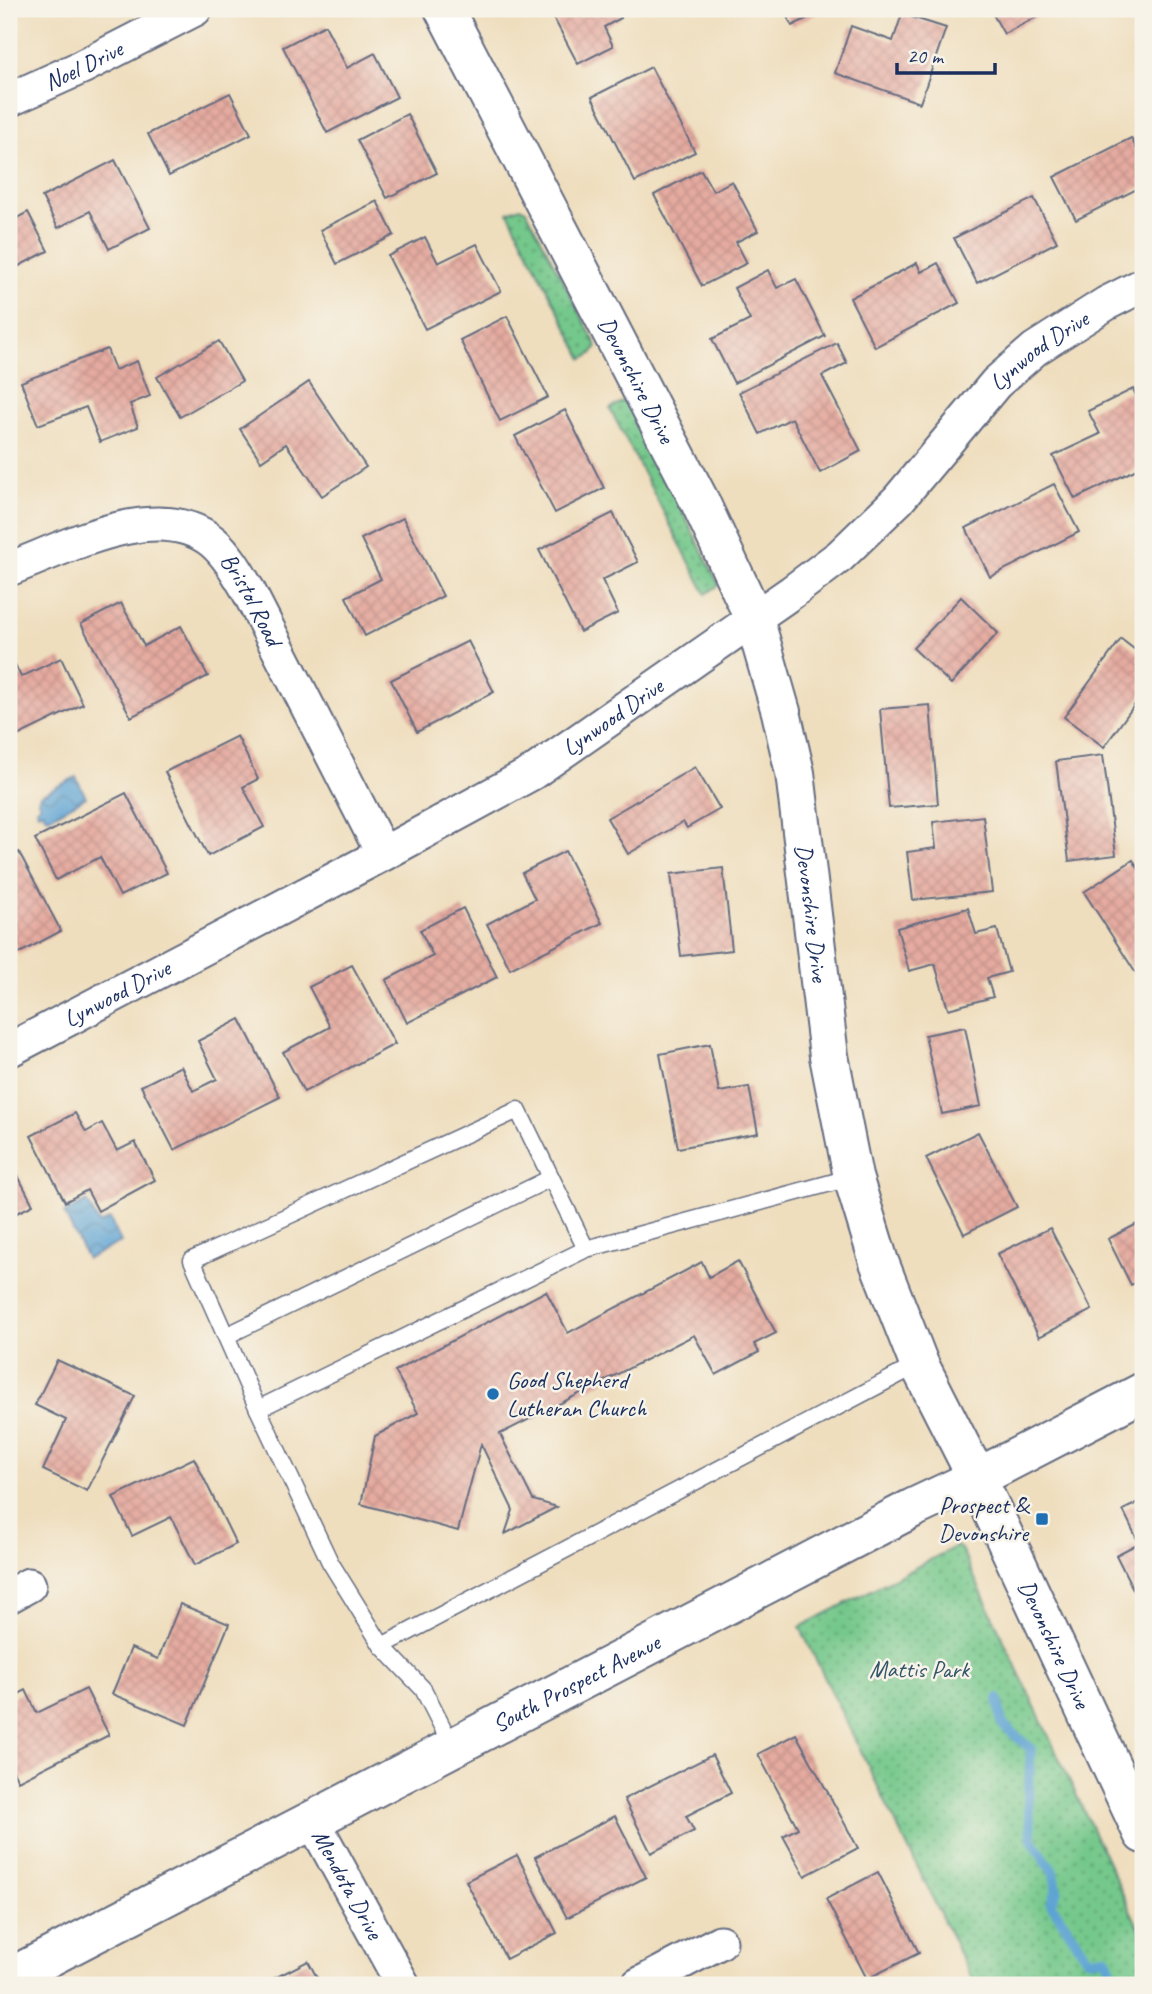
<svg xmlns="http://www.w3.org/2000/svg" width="1152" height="1994" viewBox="0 0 1152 1994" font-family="Caveat,sans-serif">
  <defs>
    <pattern id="grass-dots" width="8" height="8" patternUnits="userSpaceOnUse" patternTransform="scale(1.75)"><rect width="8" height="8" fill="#74c88b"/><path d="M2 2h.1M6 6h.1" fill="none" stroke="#5ea375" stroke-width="1.8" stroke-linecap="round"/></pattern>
    <pattern id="water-waves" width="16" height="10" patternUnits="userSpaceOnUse" patternTransform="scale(1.75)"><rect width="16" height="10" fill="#5da3d3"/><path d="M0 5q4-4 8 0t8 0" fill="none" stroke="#4c85ae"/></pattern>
    <pattern id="building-cross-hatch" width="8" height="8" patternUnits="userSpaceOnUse" patternTransform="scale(1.75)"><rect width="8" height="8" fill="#e5aba0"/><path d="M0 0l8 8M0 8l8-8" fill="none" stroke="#c4938c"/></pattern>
  </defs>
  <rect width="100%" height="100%" fill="#f7f3e8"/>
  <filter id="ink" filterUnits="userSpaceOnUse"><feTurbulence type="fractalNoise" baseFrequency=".0143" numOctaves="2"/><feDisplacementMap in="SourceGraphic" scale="14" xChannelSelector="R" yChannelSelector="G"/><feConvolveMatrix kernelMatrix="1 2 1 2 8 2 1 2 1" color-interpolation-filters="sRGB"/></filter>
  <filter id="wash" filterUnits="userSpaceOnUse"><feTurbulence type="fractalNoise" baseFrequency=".00686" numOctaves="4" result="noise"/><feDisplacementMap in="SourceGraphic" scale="28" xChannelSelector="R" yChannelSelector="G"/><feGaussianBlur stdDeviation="1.57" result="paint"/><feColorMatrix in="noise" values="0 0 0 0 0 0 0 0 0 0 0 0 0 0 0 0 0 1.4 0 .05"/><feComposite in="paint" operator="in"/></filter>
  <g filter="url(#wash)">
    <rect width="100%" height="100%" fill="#efdebe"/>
    <g fill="url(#grass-dots)" stroke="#487c74" stroke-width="2">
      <path d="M520 207 526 210 597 346 592 354 583 359 508 212Z"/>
      <path d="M627 399 719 585 706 594 610 409Z"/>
      <path d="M957 1546 961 1549 1143 1937V1985H975L800 1627Z"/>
    </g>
    <g fill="url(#water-waves)" stroke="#3c6998" stroke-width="2">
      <path d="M76 777 86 797 50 817 45 816 43 811 38 813 36 808 40 805 38 801 40 795Z"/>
      <path d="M87 1201 99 1224 110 1219 121 1242 87 1259 64 1213Z"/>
    </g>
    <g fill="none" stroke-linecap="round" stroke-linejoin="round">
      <path stroke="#5da3d3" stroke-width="10" d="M998 1699 1002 1724 1031 1749 1028 1802 1032 1840 1054 1873 1057 1890 1051 1904 1088 1959 1106 1957 1116 1985"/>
    </g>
    <g id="blocks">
      <g fill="url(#building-cross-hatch)">
        <path d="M549 9H616L621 18 604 27 613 46 578 64Z"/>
        <path d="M783 9H826L792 26Z"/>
        <path d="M990 9H1052L1004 34Z"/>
        <path d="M902 14 946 28 920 103 835 73 851 26 893 41Z"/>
        <path d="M325 25 347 68 375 53 397 97 327 133 283 47Z"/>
        <path d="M651 67 695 152 635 182 592 97Z"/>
        <path d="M230 93 251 134 169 176 148 134Z"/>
        <path d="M407 114 437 173 387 198 357 140Z"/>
        <path d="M1131 138 1143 161V186L1076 220 1054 177Z"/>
        <path d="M115 160 150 228 109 249 90 211 58 228 42 197Z"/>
        <path d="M701 170 713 191 732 181 758 231 736 242 747 263 702 286 654 195Z"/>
        <path d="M1034 198 1057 242 977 283 954 238Z"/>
        <path d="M377 201 394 235 337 264 320 230Z"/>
        <path d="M28 212 48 251 9 271V222Z"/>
        <path d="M425 237 438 263 477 244 501 291 425 329 388 256Z"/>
        <path d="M917 263 921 272 938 263 959 303 875 347 850 298Z"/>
        <path d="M768 270 777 288 796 279 825 336 734 383 712 339 750 320 734 288Z"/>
        <path d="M507 316 548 397 500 421 460 340Z"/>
        <path d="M219 341 242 381 180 417 157 377Z"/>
        <path d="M837 343 847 363 822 376 861 451 820 473 792 418 760 434 739 392Z"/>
        <path d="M107 349 115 370 137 361 150 396 130 404 138 427 100 442 86 407 38 425 21 382Z"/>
        <path d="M309 382 366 467 322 496 286 444 261 461 240 429Z"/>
        <path d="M1133 389 1143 410V466L1075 499 1053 456 1100 434 1088 411Z"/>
        <path d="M565 410 604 488 555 513 515 436Z"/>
        <path d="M1054 484 1079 532 990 577 966 528Z"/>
        <path d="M613 513 638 562 602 580 618 613 580 632 539 550Z"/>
        <path d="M403 518 443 596 365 636 346 597 381 579 361 539Z"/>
        <path d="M961 597 998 633 951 684 913 648Z"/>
        <path d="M121 603 144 646 181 626 208 676 131 717 81 624Z"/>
        <path d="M1121 639 1143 656V693L1104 747 1064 717Z"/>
        <path d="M468 641 494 692 417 732 391 680Z"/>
        <path d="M9 652 21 677 61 658 83 704 9 740Z"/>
        <path d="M930 705 938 804 889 808 880 709Z"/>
        <path d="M237 736 258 779 243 787 264 827 208 856 165 772Z"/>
        <path d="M1103 755 1116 855 1069 861 1056 761Z"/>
        <path d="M695 767 720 809 687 828 683 822 628 854 607 818Z"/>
        <path d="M126 793 167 873 120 896 100 857 56 880 35 839Z"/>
        <path d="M983 816 992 892 913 900 907 852 936 848 933 822Z"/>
        <path d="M565 851 602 923 510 969 487 924 535 899 522 873Z"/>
        <path d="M19 852 61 931 18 954 9 937V858Z"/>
        <path d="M1133 860 1143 876V967L1135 972 1084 892Z"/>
        <path d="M723 868 732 950 681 956 671 874Z"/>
        <path d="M463 908 497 977 407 1023 386 980 433 956 420 930Z"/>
        <path d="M968 908 976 934 997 929 1009 972 987 978 993 997 948 1009 935 964 909 971 897 928Z"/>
        <path d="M352 965 395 1044 304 1092 283 1052 330 1027 309 987Z"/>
        <path d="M240 1019 280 1097 174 1150 141 1086 181 1066 193 1091 217 1079 198 1041Z"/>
        <path d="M965 1027 981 1106 942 1114 925 1035Z"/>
        <path d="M710 1044 719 1092 749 1087 758 1133 678 1148 660 1054Z"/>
        <path d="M75 1113 86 1132 102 1123 117 1151 135 1142 155 1180 98 1211 87 1190 65 1202 31 1136Z"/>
        <path d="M978 1132 1017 1207 964 1234 926 1158Z"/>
        <path d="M11 1162 33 1205 9 1217V1163Z"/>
        <path d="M1143 1221V1279L1131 1285 1108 1239Z"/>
        <path d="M1050 1228 1092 1310 1039 1337 997 1254Z"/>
        <path d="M738 1261 776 1333 754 1344 759 1352 716 1375 694 1335 500 1434 533 1500 557 1507 505 1534 513 1510 481 1444 458 1531 361 1504 375 1436 418 1413 395 1371 546 1291 568 1333 702 1262 709 1277Z"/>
        <path d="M57 1360 135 1396 87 1491 43 1470 66 1420 35 1405Z"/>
        <path d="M194 1458 236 1544 195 1565 171 1517 132 1536 113 1497Z"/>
        <path d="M1143 1500V1588L1135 1593 1116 1555 1139 1543 1123 1510Z"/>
        <path d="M180 1604 229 1624 187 1725 112 1694 131 1648 158 1659Z"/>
        <path d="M86 1689 109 1735 18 1781 9 1763V1699L26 1690 37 1713Z"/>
        <path d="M796 1734 858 1848 805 1876 783 1836 798 1828 758 1754Z"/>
        <path d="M712 1755 731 1793 686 1816 694 1831 651 1853 624 1799Z"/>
        <path d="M615 1816 646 1877 567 1918 535 1857Z"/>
        <path d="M517 1855 557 1933 506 1959 466 1881Z"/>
        <path d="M878 1872 919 1953 867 1979 826 1899Z"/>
        <path d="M308 1961 321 1985H261Z"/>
      </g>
    </g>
  </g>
  <g filter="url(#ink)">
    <use href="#blocks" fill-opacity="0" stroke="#656c80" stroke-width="2"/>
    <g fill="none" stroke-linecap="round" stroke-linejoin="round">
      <g stroke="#656c80" stroke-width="19">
        <g id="service">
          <path d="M226 1336 551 1178"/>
          <path d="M258 1409 586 1249 853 1177"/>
          <path d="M382 1646 919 1364"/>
          <path d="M453 1748 423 1689 382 1646 330 1562 258 1409 192 1260 518 1110 586 1249"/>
        </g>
      </g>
      <g stroke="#656c80" stroke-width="37">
        <g id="minor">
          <path id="s1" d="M9 100 82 67 195 9"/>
          <path id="s2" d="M9 569C66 548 158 497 213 542 228 555 238 573 248 590L383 854"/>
          <path id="s3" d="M9 1050 383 854 532 773 792 592 840 556 898 500 996 383 1035 349 1107 303 1143 285"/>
          <path d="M9 1596 29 1585"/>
          <path id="s4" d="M313 1821 403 1985"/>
          <path d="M638 1985 720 1942"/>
        </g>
      </g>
      <g stroke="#656c80" stroke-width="42">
        <g id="tertiary">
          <path id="s5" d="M444 9 700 502 754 618 781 712 795 773 829 1056 853 1177 879 1262 919 1364 977 1478 1143 1834"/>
        </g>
      </g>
      <g stroke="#656c80" stroke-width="42">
        <g id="secondary">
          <path id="s6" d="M9 1978 913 1508 977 1478 1143 1392"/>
        </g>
      </g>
      <use href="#service" stroke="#fff" stroke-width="16"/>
      <use href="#minor" stroke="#fff" stroke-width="33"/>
      <use href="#tertiary" stroke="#fff" stroke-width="38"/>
      <use href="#secondary" stroke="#fff" stroke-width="38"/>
    </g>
  </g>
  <g fill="#1f6fb2" stroke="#f7f3e8" stroke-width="2.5">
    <circle cx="493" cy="1394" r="7"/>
    <rect x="1035" y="1512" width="14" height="14" rx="3.5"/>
  </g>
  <g text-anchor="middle" stroke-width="5" stroke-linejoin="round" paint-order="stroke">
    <g font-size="24" fill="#1b2f5e" stroke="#f7f3e8">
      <text dy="8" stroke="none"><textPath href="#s1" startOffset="82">Noel Drive</textPath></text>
      <text dy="8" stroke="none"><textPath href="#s3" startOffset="1256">Lynwood Drive</textPath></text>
      <text dy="8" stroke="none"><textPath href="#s5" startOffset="418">Devonshire Drive</textPath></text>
      <text dy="8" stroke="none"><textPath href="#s2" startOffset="285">Bristol Road</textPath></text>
      <text dy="8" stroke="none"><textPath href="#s3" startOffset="690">Lynwood Drive</textPath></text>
      <text dy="8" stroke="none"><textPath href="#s5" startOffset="985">Devonshire Drive</textPath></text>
      <text dy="8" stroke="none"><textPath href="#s3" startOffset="122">Lynwood Drive</textPath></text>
      <text dy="8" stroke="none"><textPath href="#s5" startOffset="1762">Devonshire Drive</textPath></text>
      <text dy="8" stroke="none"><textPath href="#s6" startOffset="639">South Prospect Avenue</textPath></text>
      <text dy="8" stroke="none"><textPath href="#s4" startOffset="72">Mendota Drive</textPath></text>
    </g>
    <g font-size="24" fill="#1b2f5e" stroke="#f7f3e8" text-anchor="start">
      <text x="507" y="1388">Good Shepherd<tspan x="507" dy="28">Lutheran Church</tspan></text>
      <text x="1028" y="1513" text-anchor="end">Prospect &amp;<tspan x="1028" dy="28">Devonshire</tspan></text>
    </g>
    <g font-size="24" fill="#315569" stroke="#f7f3e8">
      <text x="919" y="1677">Mattis Park</text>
    </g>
  </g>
  <rect width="1152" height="1994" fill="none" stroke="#f7f3e8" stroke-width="35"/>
  <path d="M897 63v10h98v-10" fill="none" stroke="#1b2f5e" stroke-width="3.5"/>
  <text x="907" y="63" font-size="21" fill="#1b2f5e" stroke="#f7f3e8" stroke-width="5" paint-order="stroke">20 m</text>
</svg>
